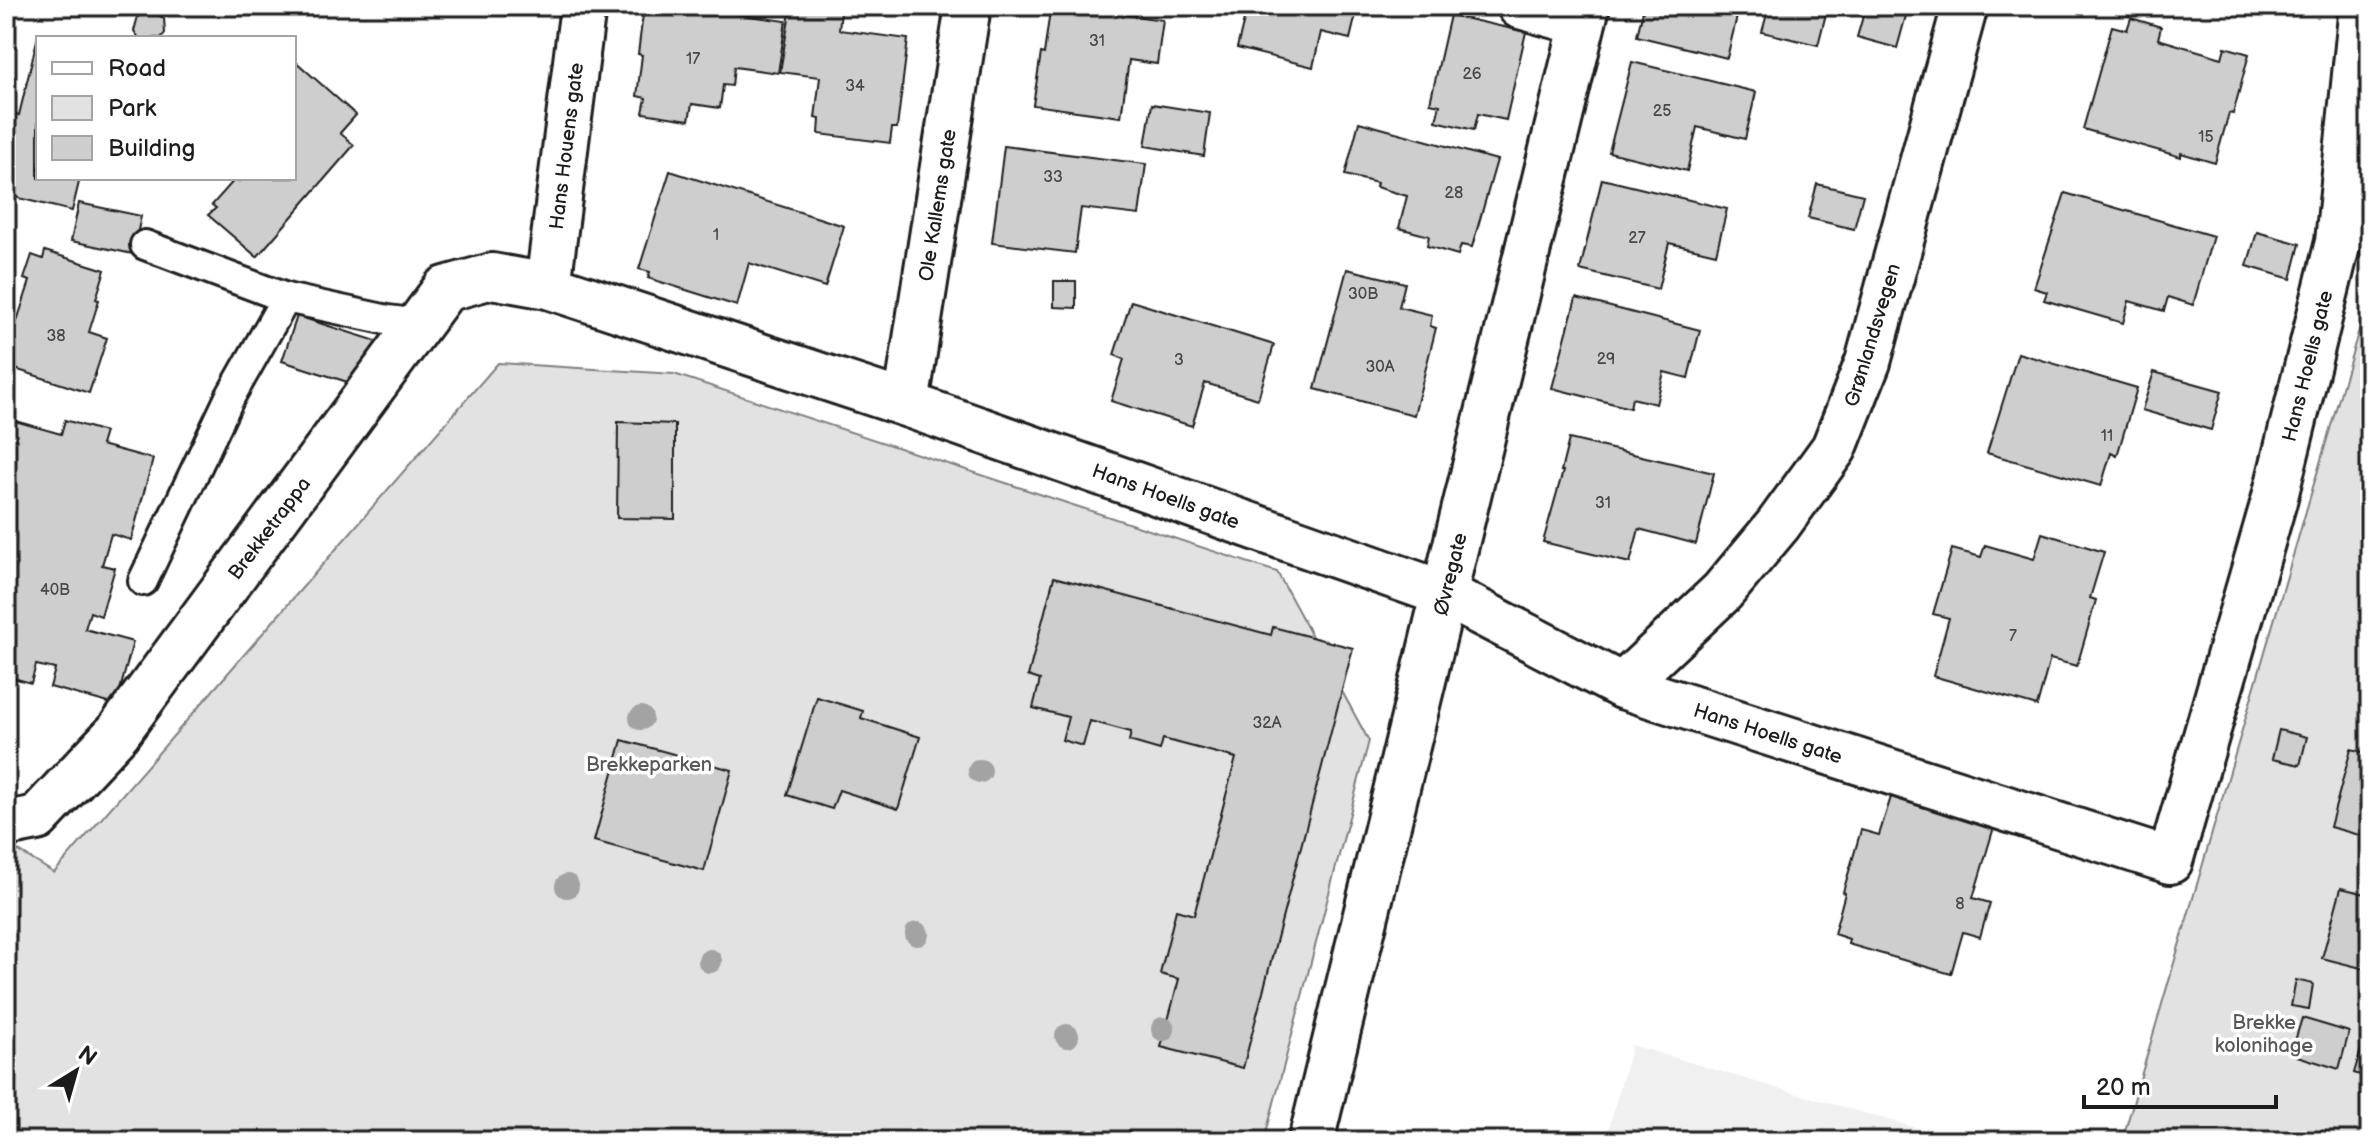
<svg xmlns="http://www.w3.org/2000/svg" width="2376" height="1147" viewBox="0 0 2376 1147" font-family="'Balsamiq Sans',sans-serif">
  <rect width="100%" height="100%" fill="#fff"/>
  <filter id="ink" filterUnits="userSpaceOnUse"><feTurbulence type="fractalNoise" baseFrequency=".0125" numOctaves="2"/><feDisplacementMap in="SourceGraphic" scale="16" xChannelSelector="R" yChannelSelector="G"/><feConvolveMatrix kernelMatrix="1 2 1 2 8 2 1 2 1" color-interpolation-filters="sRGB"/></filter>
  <g filter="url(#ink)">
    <path fill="#f0f0f0" d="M1632 1045 1759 1083 1962 1141H1605Z"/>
    <g fill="#e2e2e2" stroke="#7f7f7f" stroke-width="2">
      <path d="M2370 292V1141H2122Z"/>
      <path d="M498 363 674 374 1277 572 1369 741 1264 1141H6V850L9 845 54 873Z"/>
    </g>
    <g fill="#cecece" stroke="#1c1c1c" stroke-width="2">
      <path d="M644 6H677L786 21 778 73 734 67 732 86 723 85 720 108 692 104 689 120 643 113 646 98 637 96 642 55 638 54Z"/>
      <path d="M791 6 841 11 839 30 908 39 897 128H892L890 143 819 134 820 119 815 118 820 77 780 72Z"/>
      <path d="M843 6H892V10Z"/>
      <path d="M1048 6H1065L1163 20 1157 64 1129 60 1121 117 1033 105 1041 53 1044 54 1050 11H1047Z"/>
      <path d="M1250 6H1358L1350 39 1321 32 1313 67 1237 48 1247 8Z"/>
      <path d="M1644 6H1828L1818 45 1762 32 1767 14 1739 8 1727 58 1637 36Z"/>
      <path d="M1866 6H1883L1907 12 1897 48 1857 37Z"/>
      <path d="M152 12 164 18 165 33 161 38H139L134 31 138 16Z"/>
      <path d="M1450 15 1526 32 1506 120 1478 114 1474 130 1436 121 1440 105 1430 103Z"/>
      <path d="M2131 18 2161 27 2158 39 2222 58 2225 47 2249 54 2233 114 2229 113 2215 163 2181 153V157L2083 129 2112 26 2127 30Z"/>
      <path d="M38 36 46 38H38V178H80L72 211 6 195V176L11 154 6 153V112L19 115Z"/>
      <path d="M294 60 356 115 340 133 354 145 257 257 208 215 216 208 212 205 236 178 239 181 241 178H294Z"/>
      <path d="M1632 62 1756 92 1745 139 1697 127 1687 171 1609 152Z"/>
      <path d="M1152 104 1210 113 1204 156 1145 146Z"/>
      <path d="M1359 122 1497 160 1472 247 1461 245 1458 255 1427 246 1429 236 1399 228 1407 196 1376 187 1377 183 1345 175Z"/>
      <path d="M1004 146 1146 164 1139 215 1081 208 1075 253 992 243Z"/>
      <path d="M670 171 844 226 825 287 749 263 737 306 648 278 650 272 639 269Z"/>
      <path d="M1602 179 1727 209 1716 254 1669 243 1658 289 1580 270Z"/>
      <path d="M1817 184 1863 195 1854 229 1808 218Z"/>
      <path d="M2065 193 2213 236 2193 305 2168 297 2164 311 2129 301 2123 323 2044 300 2047 292 2034 288Z"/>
      <path d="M79 203 141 216 133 254 71 241Z"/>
      <path d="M2257 232 2300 244 2291 279 2247 266Z"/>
      <path d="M45 251 105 270 96 299 99 300 89 332 107 338 89 393 6 366V334L11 319 17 321 30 281 24 279 32 255 43 259Z"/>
      <path d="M1347 269 1405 283 1399 307 1432 315 1430 326 1436 328 1414 415 1315 389Z"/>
      <path d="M1054 281H1076V308L1054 307Z"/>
      <path d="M1576 298 1700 330 1688 378 1664 372 1656 404 1632 398 1630 408 1552 388Z"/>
      <path d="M1131 301 1274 345 1258 399 1205 383 1192 426 1111 401 1124 359 1114 355Z"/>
      <path d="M297 316 386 344 357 385 282 361Z"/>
      <path d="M2018 353 2137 388 2117 456 2111 453 2101 486 1987 453Z"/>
      <path d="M2366 357 2370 358V383L2360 381Z"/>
      <path d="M2154 372 2222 391 2211 430 2142 410Z"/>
      <path d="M8 419 61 434 65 420 105 432 101 445 153 459 131 540 111 534 102 565 115 568 101 616 90 612 85 629 133 642 116 705 50 687 55 669 36 665 31 683 6 676Z"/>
      <path d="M618 422 675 424V519L617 518Z"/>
      <path d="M1569 439 1714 473 1696 544 1639 529 1630 563 1543 542 1563 471H1561Z"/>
      <path d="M2042 533 2104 552 2090 598 2096 600 2077 666 2050 659 2037 706 1933 676 1949 618 1933 614 1952 549 1981 557 1985 545 2034 559Z"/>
      <path d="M1054 577 1271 635 1273 627 1353 648 1243 1068 1161 1047 1179 979 1160 974 1176 910 1194 915 1236 758 1163 739 1160 750 1129 741 1131 732 1090 721 1083 746 1062 740 1068 717 1033 708 1040 680 1028 676Z"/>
      <path d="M817 697 863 711 861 718 920 737 898 809 839 790 832 809 787 795Z"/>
      <path d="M2279 730 2307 737 2300 765 2272 759Z"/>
      <path d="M622 740 732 770 704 871 594 841Z"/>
      <path d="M2351 749 2370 754V838L2330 827Z"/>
      <path d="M1891 797 1994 827 1973 898 1990 903 1980 937 1963 932 1951 974 1848 944 1849 939 1834 934 1845 893 1843 892 1861 830 1879 835Z"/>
      <path d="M2341 888 2370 895 2369 970 2322 958Z"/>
      <path d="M2296 980 2313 984 2309 1009 2291 1006Z"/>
      <path d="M2302 1018 2349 1032 2339 1069 2291 1054Z"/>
      <path d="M2367 1029 2370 1030V1078L2354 1073Z"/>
    </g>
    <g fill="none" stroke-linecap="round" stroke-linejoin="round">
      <g stroke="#1c1c1c" stroke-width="34">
        <g id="service">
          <path d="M145 245 286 298 388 320 420 324"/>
          <path d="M143 581 230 397 286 298"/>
        </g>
      </g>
      <g stroke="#1c1c1c" stroke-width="50">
        <g id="minor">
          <path d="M1520 6 1582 23"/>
          <path d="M548 286 583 6"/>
          <path d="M906 404 968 6"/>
          <path d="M1622 686 1722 592 1778 525 1834 448 1868 362 1965 6"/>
          <path d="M6 824 37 818 118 732 445 289 492 276 548 286 906 404 1445 594 1622 686 2170 861 2274 501 2338 242 2362 6"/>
        </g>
      </g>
      <g stroke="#1c1c1c" stroke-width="50">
        <path id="tertiary" d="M1311 1141 1587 6"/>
      </g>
      <use href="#service" stroke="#fff" stroke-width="28"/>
      <use href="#minor" stroke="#fff" stroke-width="44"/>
      <use href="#tertiary" stroke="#fff" stroke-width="44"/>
    </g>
    <g fill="#a3a3a3">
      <circle cx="641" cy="718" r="12"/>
      <circle cx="980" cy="771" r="12"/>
      <circle cx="567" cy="886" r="12"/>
      <circle cx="917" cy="934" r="12"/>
      <circle cx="710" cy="961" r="12"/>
      <circle cx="1163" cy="1029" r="12"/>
      <circle cx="1067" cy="1036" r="12"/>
    </g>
  </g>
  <g text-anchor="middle" stroke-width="7" stroke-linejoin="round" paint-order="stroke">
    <g font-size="16" fill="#484848">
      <text x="1097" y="46">31</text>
      <text x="693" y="64">17</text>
      <text x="1472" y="79">26</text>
      <text x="855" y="91">34</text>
      <text x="1662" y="116">25</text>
      <text x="2206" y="142">15</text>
      <text x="1053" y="182">33</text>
      <text x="1454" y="198">28</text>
      <text x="716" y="240">1</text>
      <text x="1637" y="243">27</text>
      <text x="1363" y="299">30B</text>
      <text x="56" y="341">38</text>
      <text x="1606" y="364">29</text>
      <text x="1179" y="365">3</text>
      <text x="1380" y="372">30A</text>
      <text x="2107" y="441">11</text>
      <text x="1603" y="508">31</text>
      <text x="55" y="595">40B</text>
      <text x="2013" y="641">7</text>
      <text x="1267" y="728">32A</text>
      <text x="1960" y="909">8</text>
    </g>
    <g font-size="20" fill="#1c1c1c" stroke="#fff">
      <text transform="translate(566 146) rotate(-83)" y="7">Hans Houens gate</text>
      <text transform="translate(937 205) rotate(-81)" y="7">Ole Kallems gate</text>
      <text transform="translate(1872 335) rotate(-73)" y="7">Grønlandsvegen</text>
      <text transform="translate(2307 366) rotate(-76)" y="7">Hans Hoells gate</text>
      <text transform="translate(1166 496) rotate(20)" y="7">Hans Hoells gate</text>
      <text transform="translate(269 528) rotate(-53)" y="7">Brekketrappa</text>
      <text transform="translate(1450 574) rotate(-76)" y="7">Øvregate</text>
      <text transform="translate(1768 733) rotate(18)" y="7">Hans Hoells gate</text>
    </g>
    <g font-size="20" fill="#575757" stroke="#fff">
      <text x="649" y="771">Brekkeparken</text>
      <text x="2264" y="1029">Brekke<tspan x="2264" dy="23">kolonihage</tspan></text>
    </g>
  </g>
  <rect width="2376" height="1147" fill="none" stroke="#fff" stroke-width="32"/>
  <rect x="16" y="16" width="2344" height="1115" fill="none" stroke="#1c1c1c" stroke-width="3" filter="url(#ink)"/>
  <rect x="36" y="36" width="260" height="144" fill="#ffffff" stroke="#a4a4a4" stroke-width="2"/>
  <rect x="52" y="62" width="40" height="12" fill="#ffffff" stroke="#a4a4a4" stroke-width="2"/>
  <text x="108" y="76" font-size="24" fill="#1c1c1c">Road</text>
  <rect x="52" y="96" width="40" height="24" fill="#e2e2e2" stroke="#a4a4a4" stroke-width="2"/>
  <text x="108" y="116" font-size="24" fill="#1c1c1c">Park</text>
  <rect x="52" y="136" width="40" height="24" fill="#cecece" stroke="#a4a4a4" stroke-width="2"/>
  <text x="108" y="156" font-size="24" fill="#1c1c1c">Building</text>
  <g transform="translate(76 1071) rotate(37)" stroke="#ffffff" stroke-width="6" paint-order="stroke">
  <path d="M0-6L14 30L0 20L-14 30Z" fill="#1c1c1c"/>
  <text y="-12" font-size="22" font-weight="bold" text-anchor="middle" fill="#1c1c1c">N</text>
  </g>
  <path d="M2084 1095v12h192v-12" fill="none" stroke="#1c1c1c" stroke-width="4"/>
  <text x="2096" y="1095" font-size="24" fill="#1c1c1c" stroke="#ffffff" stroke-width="6" paint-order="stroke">20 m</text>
</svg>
